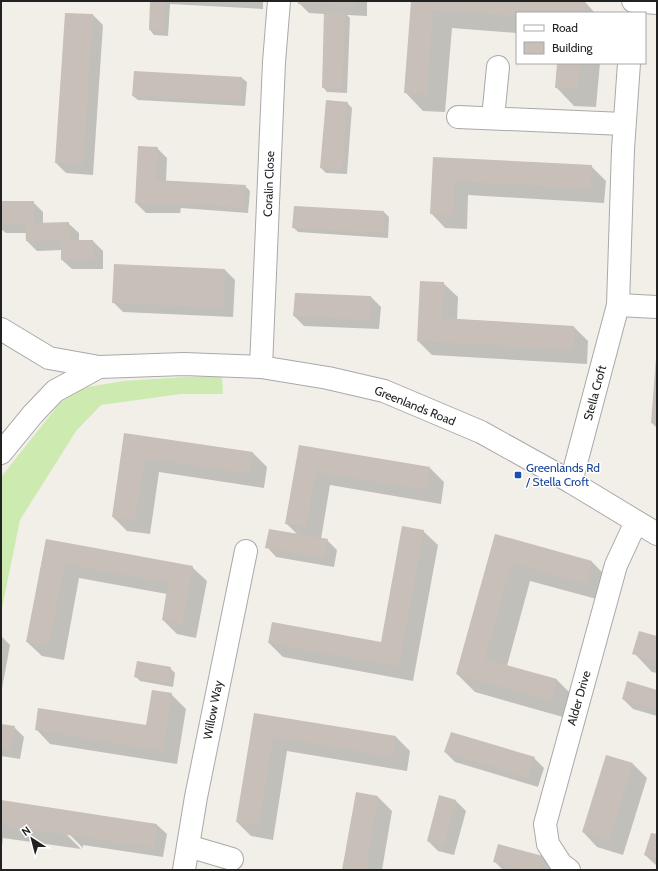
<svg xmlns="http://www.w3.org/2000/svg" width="658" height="871" viewBox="0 0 658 871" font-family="Cabin,sans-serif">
  <rect width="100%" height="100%" fill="#f2efe9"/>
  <path fill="#cdebb0" d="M222 376 223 394H181L101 405 76 431 20 520 1 613V477L60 403 82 388 123 381 184 377Z"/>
  <g fill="#0003">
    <path d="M151 1H263V9L170 4 168 36 154 35 150 30Z"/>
    <path d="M299 1H367V16L347 15 350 18 347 93 327 92 323 87 325 14 309 13 299 3Z"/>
    <path d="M412 1H564L585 2 595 13H517V33L452 28 445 112 423 111 405 92Z"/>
    <path d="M93 15 103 25 93 175 66 173 56 163Z"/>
    <path d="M558 63H600L596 107 574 106 556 87Z"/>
    <path d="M242 78 247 82 245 106 138 100 133 96Z"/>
    <path d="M347 103 352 108 347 174 326 173 321 168Z"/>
    <path d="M157 148 167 158 166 181 245 186 250 191 248 213 181 208 180 213H146L136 203Z"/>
    <path d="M434 158 591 166 606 181 604 203 468 195 467 229 445 228 431 213Z"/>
    <path d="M1 202H33L43 212V224H69L79 233V241H93L103 251V269H72L62 260V250L37 251 27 241V233H6L1 229Z"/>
    <path d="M384 212 389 217 388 238 298 232 294 228Z"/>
    <path d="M225 270 235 280 233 317 123 312 113 302Z"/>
    <path d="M443 283 458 297 457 320 574 327 588 341 587 364 432 355 418 341Z"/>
    <path d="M371 297 381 307 379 329 304 326 294 316Z"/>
    <path d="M657 356V428L652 423Z"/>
    <path d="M125 434 253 453 267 467 264 488 159 472 150 534 127 531 113 517Z"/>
    <path d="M300 446 430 468 444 482 441 504 330 485 321 539 327 540 337 550 334 567 276 557 267 547 298 535 286 523Z"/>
    <path d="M423 531 438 545 413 681 283 657 269 643H382Z"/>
    <path d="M496 535 592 562 610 580 604 601 530 581 507 666 557 680 575 698 570 719 475 692 457 674Z"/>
    <path d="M46 540 192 567 207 581 196 638 177 634 163 620 167 594 79 578 64 660 42 656 27 642Z"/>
    <path d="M1 636 10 645 1 694Z"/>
    <path d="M657 637V673L652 672 634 653Z"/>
    <path d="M170 668 175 673 173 687 140 681 136 677Z"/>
    <path d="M657 691V716L633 709 623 699Z"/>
    <path d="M171 694 186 709 177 764 50 744 36 729 147 726Z"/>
    <path d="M255 714 396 737 410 751 407 771 287 751 273 840 251 836 237 822Z"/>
    <path d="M1 725 14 727 24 737 20 759 1 756Z"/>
    <path d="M445 752 534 758 544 768 538 787 455 762Z"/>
    <path d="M633 764 647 778 623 855 597 847 583 832Z"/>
    <path d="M357 793 378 797 392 811 382 870H343Z"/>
    <path d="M440 797 456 801 466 811 454 855 438 851 428 841Z"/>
    <path d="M1 801 157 825 167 834 163 857 83 845V848L66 831 64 832 81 849 3 838 1 853Z"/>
    <path d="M657 835V866L645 855Z"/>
    <path d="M542 857 552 867 551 870H503L495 862Z"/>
  </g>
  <g fill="#c7bfb8">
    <path d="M150 1H165L164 31 149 30Z"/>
    <path d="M298 1H357V6L298 4Z"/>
    <path d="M411 1H578L585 2 584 13H517V16L433 10 427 94 404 93Z"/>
    <path d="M324 11 346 12 342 89 322 88Z"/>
    <path d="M65 13 93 14 83 165 55 163Z"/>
    <path d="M557 63H580L578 89 555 88Z"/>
    <path d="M134 71 242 77 241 102 132 96Z"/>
    <path d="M326 100 348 102 342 170 320 168Z"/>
    <path d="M138 146 158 147 156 180 246 185 244 208 171 203H135Z"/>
    <path d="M433 157 592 165 590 189 454 181 453 215 430 214Z"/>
    <path d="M1 201H34V223L69 222V240H93L94 259 61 260V241H26L25 223 1 224Z"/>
    <path d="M294 206 384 211 383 233 292 228Z"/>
    <path d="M114 264 225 269 223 308 112 303Z"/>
    <path d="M420 281 444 282 442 318 574 326 573 350 417 341Z"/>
    <path d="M295 293 371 296 370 320 293 316Z"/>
    <path d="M656 358H657V424L651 423Z"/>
    <path d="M124 433 253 452 250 474 145 458 135 521 112 517Z"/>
    <path d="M299 445 430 467 427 490 316 472 306 527 285 524Z"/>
    <path d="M402 526 424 530 399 667 268 643 272 622 381 642Z"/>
    <path d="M269 529 328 539 325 558 265 548Z"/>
    <path d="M495 534 592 561 586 584 512 563 485 659 557 679 551 701 456 674Z"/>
    <path d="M46 539 193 566 182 624 162 620 168 583 65 564 49 646 26 642Z"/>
    <path d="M639 631 657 636V661L632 654Z"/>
    <path d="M137 661 171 667 168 683 134 677Z"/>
    <path d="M627 681 657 690V710L622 699Z"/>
    <path d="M152 690 172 693 163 751 35 730 38 708 146 725Z"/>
    <path d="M254 713 396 736 393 757 273 737 259 826 236 822Z"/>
    <path d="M1 724 15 726 10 750 1 748Z"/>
    <path d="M451 732 535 757 528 778 444 752Z"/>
    <path d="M606 755 633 763 609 841 582 832Z"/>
    <path d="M356 792 378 796 366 870H342Z"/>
    <path d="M439 795 456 800 444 846 427 841Z"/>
    <path d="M1 800 157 824 154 848 1 825Z"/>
    <path d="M651 833 657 834V859L644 855Z"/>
    <path d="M498 844 543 856 539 870H523L493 862Z"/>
  </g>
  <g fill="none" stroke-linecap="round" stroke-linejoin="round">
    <g stroke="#a9a9a9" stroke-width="24">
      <g id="minor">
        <path d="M633 1 657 3"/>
        <path d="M458 117 624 124"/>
        <path d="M493 118 498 67"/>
        <path d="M618 305 657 307"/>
        <path d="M1 329 49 358 99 367 184 364 261 367 328 378 384 391 481 432 571 482 657 534"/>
        <path d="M261 367 274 62 279 1"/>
        <path d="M1 453 33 414 55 391 99 367"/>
        <path d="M571 482 618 305 623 149 629 63"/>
        <path d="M188 846 232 859"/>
        <path d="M184 870 196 797 246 551"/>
        <path d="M569 870 561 864 548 844 545 824 616 565 636 522"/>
      </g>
    </g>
    <use href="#minor" stroke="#fff" stroke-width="22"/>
  </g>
  <rect fill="#1a4fb4" stroke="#fff" stroke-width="1.5" x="514" y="471" width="8" height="8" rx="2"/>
  <g text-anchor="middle" stroke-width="3" stroke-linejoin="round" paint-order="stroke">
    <g font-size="12" fill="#222" stroke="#fff">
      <text transform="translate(269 184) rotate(-88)" y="4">Coralin Close</text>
      <text transform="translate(595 393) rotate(-75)" y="4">Stella Croft</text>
      <text transform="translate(415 406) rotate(22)" y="4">Greenlands Road</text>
      <text transform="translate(579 698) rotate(-74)" y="4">Alder Drive</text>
      <text transform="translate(213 710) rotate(-79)" y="4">Willow Way</text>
    </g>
    <g font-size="12" fill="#164399" stroke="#fff" text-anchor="start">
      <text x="526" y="472">Greenlands Rd<tspan x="526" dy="14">/ Stella Croft</tspan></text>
    </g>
  </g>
  <rect width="658" height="871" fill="none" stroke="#222222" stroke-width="4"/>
  <rect x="516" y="12" width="130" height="52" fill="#ffffff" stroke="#a7a7a7"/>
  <rect x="524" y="25" width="20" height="6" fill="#ffffff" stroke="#a7a7a7"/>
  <text x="552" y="32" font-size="12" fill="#222222">Road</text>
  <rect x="524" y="42" width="20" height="12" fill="#c7bfb8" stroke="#a7a7a7"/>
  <text x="552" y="52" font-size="12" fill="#222222">Building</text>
  <g transform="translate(32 839) rotate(324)" stroke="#ffffff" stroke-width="3" paint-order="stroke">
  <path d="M0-3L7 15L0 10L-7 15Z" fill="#222222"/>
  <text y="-6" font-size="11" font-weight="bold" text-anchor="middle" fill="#222222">N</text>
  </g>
</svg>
